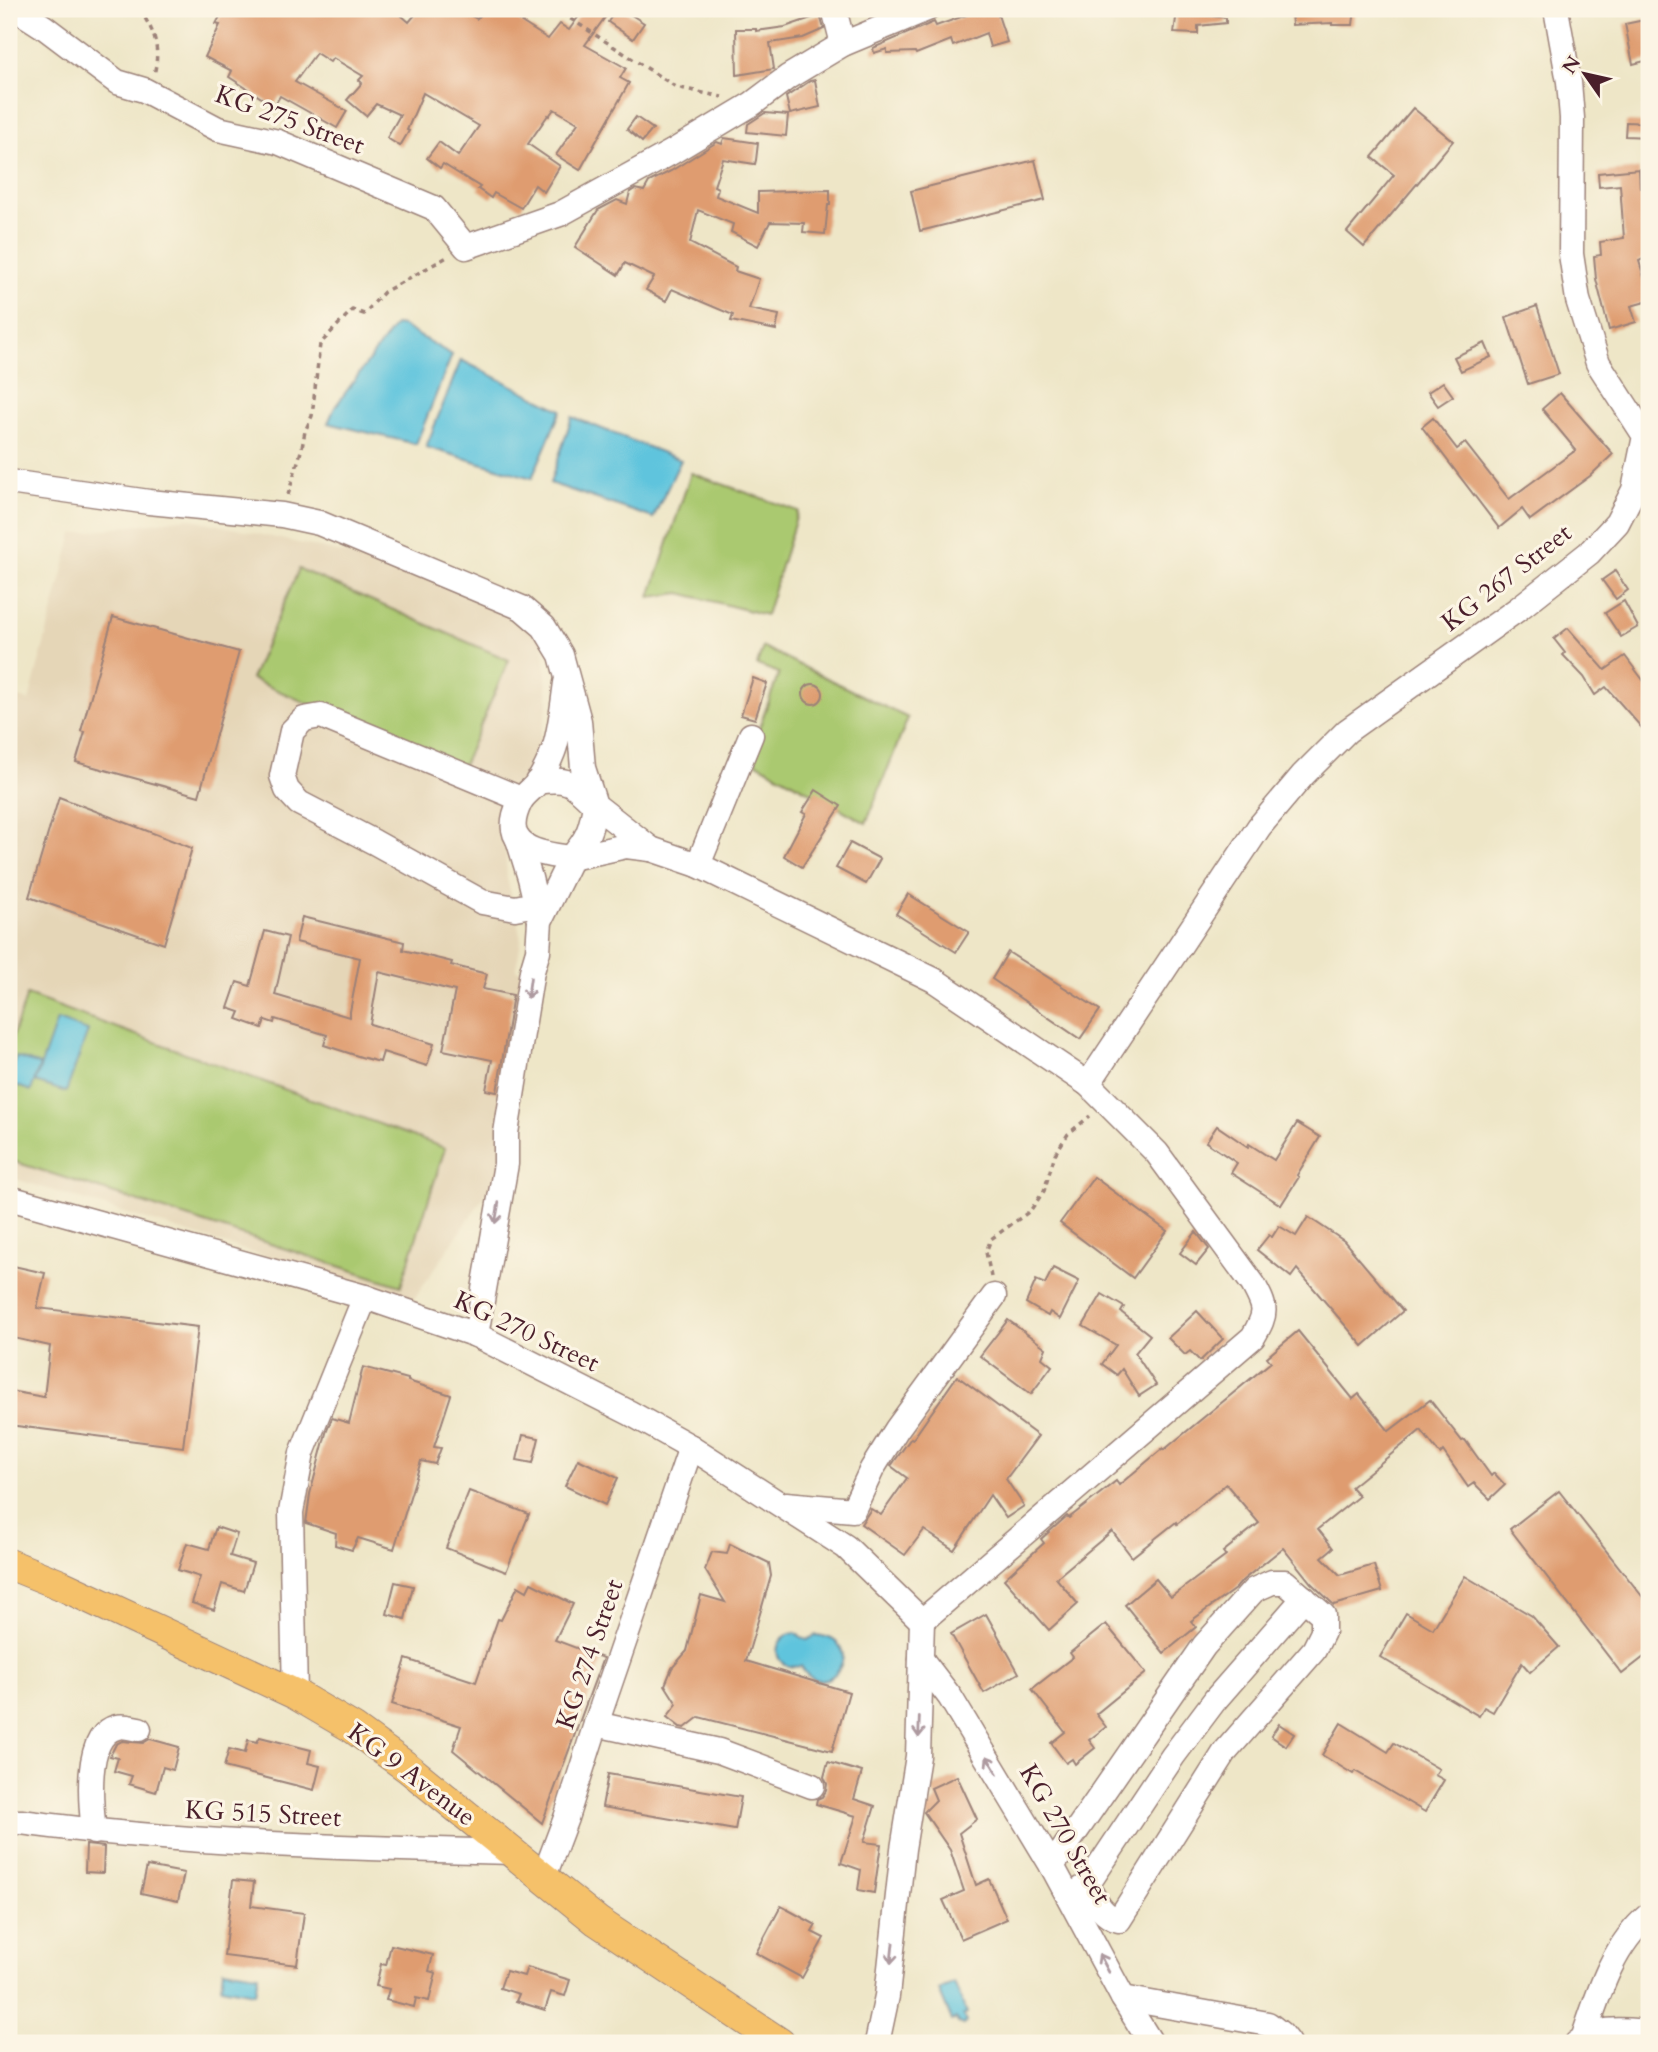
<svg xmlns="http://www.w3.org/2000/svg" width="1658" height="2052" viewBox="0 0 1658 2052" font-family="Cardo,serif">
  <rect width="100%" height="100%" fill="#fcf5e5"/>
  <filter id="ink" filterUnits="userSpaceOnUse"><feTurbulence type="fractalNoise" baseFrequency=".0143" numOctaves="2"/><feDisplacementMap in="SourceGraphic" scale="14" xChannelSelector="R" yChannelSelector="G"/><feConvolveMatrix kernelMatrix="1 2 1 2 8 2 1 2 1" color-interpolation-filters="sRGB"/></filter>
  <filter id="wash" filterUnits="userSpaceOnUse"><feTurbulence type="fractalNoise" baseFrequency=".00686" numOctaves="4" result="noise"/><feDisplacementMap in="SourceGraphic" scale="28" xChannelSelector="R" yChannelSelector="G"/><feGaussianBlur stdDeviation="1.57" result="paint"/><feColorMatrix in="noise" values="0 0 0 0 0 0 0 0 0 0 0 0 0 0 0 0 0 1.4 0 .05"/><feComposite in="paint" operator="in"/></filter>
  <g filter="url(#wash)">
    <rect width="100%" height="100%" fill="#eee6c7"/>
    <path fill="#e5d6b7" d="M188 518 422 571 542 622 548 703 532 772 505 839 507 879 515 908 521 940 516 970 532 971 506 1164 412 1302 9 1177V694L29 701 73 534Z"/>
    <g fill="#aac970" stroke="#7a744e" stroke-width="2">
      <path d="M691 473 798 511 766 615 680 593 650 597Z"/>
      <path d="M299 569 509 660 461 770 251 679Z"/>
      <path d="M763 647 908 718 866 823 748 758 779 673 757 665Z"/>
      <path d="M27 995 445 1148 401 1286 9 1160V1046Z"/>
    </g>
    <g fill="#5fc4dd" stroke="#547284" stroke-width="2">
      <path d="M395 325 402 326 452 355 416 444 328 423 335 407Z"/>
      <path d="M461 360 561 410 532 478 426 447Z"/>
      <path d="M572 417 681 460 653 518 550 483Z"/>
      <path d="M57 1020 88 1031 66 1092 35 1082Z"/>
      <path d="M16 1057 40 1065 31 1091 9 1083Z"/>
      <path d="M795 1633 807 1640 816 1635C873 1641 825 1709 801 1666 771 1672 770 1636 795 1633Z"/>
      <path d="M223 1969 258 1974 255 1993 221 1987Z"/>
      <path d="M954 1983 967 2014 963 2016 966 2022 963 2025 958 2023 956 2019 952 2021 939 1990Z"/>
    </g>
    <g id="blocks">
      <g fill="#df9c6f">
        <path d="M224 9H394L409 22 420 9H459L477 19 486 9H501L548 39 560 24 569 30 584 9H611L585 45 626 68 620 78 629 83 580 170 556 155 578 123 554 109 549 116 548 115 528 144 560 166 544 192 535 185 521 208 494 193 491 198 478 189 480 187 443 164 440 168 427 158 439 142 458 156 479 126 423 93 407 130 409 131 400 146 387 138 400 115 376 104 366 116 347 100 362 83 359 80 363 76 333 58 330 62 316 53 295 82 347 111 337 128 280 96 274 106 229 77 232 71 205 57 220 25 216 24Z"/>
        <path d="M616 9H622L644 23 633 39 608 22Z"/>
        <path d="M965 9H996L1007 42 990 47 986 33 953 46 951 40 916 54 915 52 887 53V49L874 53 873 48 934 22 936 26 967 15Z"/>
        <path d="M1326 9H1355L1353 25H1332V23L1292 25 1291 10Z"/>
        <path d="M1177 11 1226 18V23L1198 26V34L1174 33Z"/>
        <path d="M820 15 824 29 803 38 770 43 774 69 737 75 736 29H756V31L785 27Z"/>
        <path d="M1649 19V60L1633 64 1625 24Z"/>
        <path d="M815 80 820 107 790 114 786 97 810 81Z"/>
        <path d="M1413 108 1453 141 1364 247 1347 232 1394 175 1372 157Z"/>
        <path d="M765 113 788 115 786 136 747 132 748 124Z"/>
        <path d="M636 117 653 129 642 142 627 129Z"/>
        <path d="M1626 122 1649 123V137L1625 136Z"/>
        <path d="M724 138 758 143 756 160 755 164 723 159 714 186 718 188 716 196 758 213V192L830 190V205H828L825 234 803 232 804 223 770 222 758 246 731 232 733 224 698 210 690 243 736 267 735 271 759 279 749 309 779 315 776 330 731 321 733 315 672 289 666 301 646 290 654 277 625 263 618 275 575 247 598 210 617 200 627 204 630 192 635 189 644 191 649 182 671 171 717 142 722 144Z"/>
        <path d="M1035 160 1045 200 920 231 911 191Z"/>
        <path d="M1639 169 1640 188H1649V256L1639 261 1649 294V301L1631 306 1636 322 1609 330 1596 279 1594 256 1601 255 1600 242 1624 238 1620 185 1599 187 1598 173Z"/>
        <path d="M1537 306 1559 374 1528 384 1506 317Z"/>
        <path d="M1485 343 1491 357 1461 371 1454 357Z"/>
        <path d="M1443 382 1453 396 1438 406 1428 392Z"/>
        <path d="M1560 393 1613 454 1590 476 1530 520 1522 509 1499 528 1422 427 1433 418 1457 449 1465 443 1509 499 1576 450 1542 409Z"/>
        <path d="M1615 571 1628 590 1616 599 1602 580Z"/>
        <path d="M1624 601 1638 627 1621 637 1605 613Z"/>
        <path d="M113 617 239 652 199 796 76 762 85 732 81 731Z"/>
        <path d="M1568 628 1605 670 1625 656 1649 688V736L1606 687 1595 695 1584 677 1563 655 1565 653 1554 639Z"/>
        <path d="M753 678 767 683 755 719 741 715Z"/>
        <circle cx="813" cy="694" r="10"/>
        <path d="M816 790 841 806 802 867 784 856 806 814 802 812Z"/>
        <path d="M59 797 192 848 164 944 29 897Z"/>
        <path d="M850 843 880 859 866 884 836 868Z"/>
        <path d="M908 894 969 932 956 952 896 914Z"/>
        <path d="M302 917 404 942 403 950 452 962 451 965 487 974 483 989 513 995 497 1092 486 1090 492 1060 443 1050 455 991 379 972 370 1024 434 1044 427 1066 383 1052 380 1062 361 1057 324 1045 327 1035 275 1019 274 1023 265 1020 262 1028 237 1019 240 1012 228 1008 237 982 250 986 265 931 288 937 275 995 349 1017 360 958 296 942Z"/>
        <path d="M1008 952 1100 1010 1080 1039 992 979Z"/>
        <path d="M1297 1123 1320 1137 1297 1175 1299 1177 1281 1205 1231 1173 1237 1163 1206 1142 1217 1126 1248 1147 1249 1144 1274 1160Z"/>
        <path d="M1094 1177 1167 1231 1133 1278 1060 1223Z"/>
        <path d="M1308 1217 1344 1241 1403 1311 1363 1346 1297 1269 1291 1277 1257 1250 1269 1235 1272 1237 1279 1226 1296 1236Z"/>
        <path d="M1196 1232 1209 1249 1196 1265 1180 1253Z"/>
        <path d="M9 1265 45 1273 37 1308 198 1327 183 1447 9 1425V1391L44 1397 50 1346 9 1337Z"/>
        <path d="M1053 1268 1079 1281 1060 1319 1050 1312 1048 1316 1026 1303 1036 1280 1045 1284Z"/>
        <path d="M1102 1294 1124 1307 1121 1312 1150 1335 1135 1353 1156 1385 1139 1396 1122 1369 1117 1375 1102 1364 1116 1345 1083 1326Z"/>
        <path d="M1197 1311 1223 1339 1200 1361 1190 1351 1185 1355 1168 1338Z"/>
        <path d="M1008 1320 1046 1348 1042 1358 1052 1366 1031 1394 980 1356Z"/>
        <path d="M1298 1331 1353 1399 1359 1394 1389 1431 1430 1400 1462 1441 1465 1440 1491 1476 1494 1473 1505 1485 1490 1499 1474 1483 1468 1487 1443 1451 1440 1454 1421 1430 1351 1487 1359 1496 1318 1529 1333 1548 1322 1557 1340 1575 1374 1565 1382 1591 1334 1605 1311 1583 1283 1548 1243 1580 1235 1589 1191 1621 1196 1627 1164 1653 1125 1605 1156 1579 1171 1597 1226 1556 1223 1552 1259 1523 1226 1484 1177 1524 1176 1522 1132 1557 1112 1531 1056 1578 1078 1604 1049 1630 1004 1579 1044 1543 1041 1539 1067 1516 1069 1518 1116 1481 1119 1485 1163 1448 1164 1450 1271 1362 1267 1357Z"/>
        <path d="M363 1367 408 1379V1381L451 1395 434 1447 441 1448 435 1464 421 1461 394 1549 358 1538 352 1550 335 1545 336 1533 306 1523 310 1494 326 1433 332 1418 349 1423Z"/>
        <path d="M957 1376 1038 1436 1006 1479 1024 1506 1006 1518 990 1495 954 1550 924 1530 905 1555 861 1524 871 1509 881 1515 907 1478 891 1466 911 1438 913 1439Z"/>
        <path d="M523 1435 539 1438 533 1463 517 1460Z"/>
        <path d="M578 1459 618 1478 605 1505 565 1486Z"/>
        <path d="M469 1491 529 1514 506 1572 446 1548Z"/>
        <path d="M1559 1491 1649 1605V1653L1622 1674 1510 1529Z"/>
        <path d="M216 1527 237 1534 230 1556 253 1563 244 1591 222 1584 214 1610 192 1603 200 1577 178 1570 187 1543 209 1549Z"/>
        <path d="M730 1544 769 1563 771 1576 746 1661 849 1692 832 1751 699 1717 685 1728 680 1727 667 1717 677 1704 665 1685 672 1668 687 1651 701 1595 725 1602 705 1570 712 1552 727 1554Z"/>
        <path d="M1465 1576 1532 1616 1559 1647 1530 1672 1522 1663 1493 1712 1484 1707 1479 1716 1380 1657 1406 1613 1433 1629Z"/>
        <path d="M395 1582 413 1586 405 1619 387 1614Z"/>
        <path d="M531 1583 573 1604 555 1640 603 1658 542 1823 453 1750 461 1726 392 1704 406 1659 476 1682 498 1619 501 1620 518 1586 527 1591Z"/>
        <path d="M986 1614 1019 1673 984 1693 951 1634Z"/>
        <path d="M1106 1624 1146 1673 1096 1714 1106 1727 1089 1740 1095 1748 1075 1764 1072 1759 1066 1763 1051 1743 1065 1732 1032 1689 1073 1657 1070 1653Z"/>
        <path d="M1341 1723 1388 1752 1394 1743 1439 1769 1435 1775 1444 1780 1425 1812 1355 1771 1353 1774 1322 1755Z"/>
        <path d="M1279 1724 1294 1734 1286 1746 1271 1736Z"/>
        <path d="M260 1737 311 1750 308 1763 320 1766 314 1790 224 1767 229 1749 245 1753 248 1740 257 1742Z"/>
        <path d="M150 1739 179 1747 173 1770 163 1767 156 1792 129 1784 132 1776 114 1771 118 1758 110 1756 116 1744 122 1741 143 1743Z"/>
        <path d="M828 1762 862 1772 854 1799 875 1806 864 1842 881 1844 874 1893 858 1890 861 1870 841 1863 856 1816 816 1804 817 1799 822 1797 826 1791 827 1784 824 1777Z"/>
        <path d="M608 1774 741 1797 735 1830 602 1807Z"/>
        <path d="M957 1776 977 1819 959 1833 976 1885 989 1879 1007 1919 961 1939 943 1900 964 1891 950 1850 924 1812 936 1800 931 1788Z"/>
        <path d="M86 1845 104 1847 103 1873 85 1872Z"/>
        <path d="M147 1866 184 1873 178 1901 141 1893Z"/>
        <path d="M233 1880 254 1882 251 1906 304 1913 297 1965 224 1956Z"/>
        <path d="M781 1906 816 1925 812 1932 824 1938 802 1978 756 1953Z"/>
        <path d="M391 1945 433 1955 429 1971 436 1973 429 2001 416 1998 414 2007 386 2000 389 1989 376 1986 381 1964 386 1965Z"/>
        <path d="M527 1967 570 1980 565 1996 551 1992 545 2010 516 2001 519 1994 500 1988 506 1971 524 1976Z"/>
      </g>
    </g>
  </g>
  <g filter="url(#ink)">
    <use href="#blocks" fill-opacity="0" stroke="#9c8279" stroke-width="2"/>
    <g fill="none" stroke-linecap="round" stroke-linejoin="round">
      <g stroke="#9c8279" stroke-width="27">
        <g id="minor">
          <path d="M16 9 44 27 117 82 144 90 218 129 278 142 434 208 466 247 560 214 672 152 752 104 788 77 843 44 927 9"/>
          <path d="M834 9 843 44"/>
          <path d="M9 482 149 502 282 515 319 523 522 608 544 627 561 655 579 721 583 768 595 805 651 849 698 865 934 980 1088 1084 1157 1153 1253 1284C1266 1308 1268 1312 1253 1337L922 1621 918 1756 903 1849 887 1996 877 2043"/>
          <path d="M537 782C569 777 573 783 595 805 591 830 588 838 571 858 537 854 498 847 520 802 524 794 533 789 538 782 544 773 549 762 553 752 560 735 563 703 566 683"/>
          <path d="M521 799 321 716 304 719 292 731 282 776 287 790 299 803 374 842 482 902 515 908 536 904"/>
          <path d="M518 839 530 878 540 920"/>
          <path d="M698 865 751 735"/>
          <path d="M1088 1084 1259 827 1303 775 1347 731 1518 609 1589 553 1617 523 1634 490 1645 436 1598 363 1578 300 1571 254 1572 118 1569 82 1556 9"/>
          <path d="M9 1198 365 1297 476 1335 630 1413 691 1447 846 1547 922 1621"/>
          <path d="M476 1335 506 1164V1133L532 971 538 951 540 921 571 858 626 846 651 849"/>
          <path d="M786 1504 853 1510 872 1469 897 1429 994 1296"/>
          <path d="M921 1659 950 1697 1052 1866 1123 1998 1151 2043"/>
          <path d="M295 1694 291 1512 302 1453 365 1297"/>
          <path d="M596 1724 719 1751 812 1786"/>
          <path d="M9 1822H21C184 1844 349 1848 514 1852"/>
          <path d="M94 1832C91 1807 83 1735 117 1727 123 1725 133 1728 139 1729"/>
          <path d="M1052 1866 1204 1646 1254 1590 1272 1582H1285L1323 1615V1632L1314 1650 1225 1752 1119 1920C1101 1916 1095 1900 1087 1885L1070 1897"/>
          <path d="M543 1879 566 1818 596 1724 691 1447"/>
          <path d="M1087 1885 1173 1756 1215 1700 1304 1598"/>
          <path d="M1123 1998 1268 2024 1281 2034 1288 2043"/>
          <path d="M1583 2039C1598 1995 1612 1946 1649 1915"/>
          <path d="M1577 2043C1600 2026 1623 2030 1649 2032"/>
        </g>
      </g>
      <g stroke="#9c8279" stroke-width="32">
        <path id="major" d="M9 1564 61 1585 295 1694 353 1728 408 1768 597 1921 780 2043"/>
      </g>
      <g stroke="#9c8279" stroke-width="3.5" stroke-dasharray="5 5" stroke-linecap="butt">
        <path d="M142 9C143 17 148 22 151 29 158 43 158 60 154 74"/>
        <path d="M514 9 518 12 557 10 676 87 722 97"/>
        <path d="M288 495 302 448 305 431 312 416 320 344 352 310 364 314 384 292 449 256"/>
        <path d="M991 1277 986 1252 991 1239 1030 1211 1044 1191 1055 1154 1068 1134 1090 1116"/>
      </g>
      <use href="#minor" stroke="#fff" stroke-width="24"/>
      <use href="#major" stroke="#f5c16b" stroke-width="30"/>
    </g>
    <defs><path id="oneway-shaft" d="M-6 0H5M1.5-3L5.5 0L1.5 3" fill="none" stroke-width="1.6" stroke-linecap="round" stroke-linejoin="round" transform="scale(1.75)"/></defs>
    <g stroke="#ae9aa0">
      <use href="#oneway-shaft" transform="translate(529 988) rotate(98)"/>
      <use href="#oneway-shaft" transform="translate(497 1213) rotate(100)"/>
      <use href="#oneway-shaft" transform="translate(919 1727) rotate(92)"/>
      <use href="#oneway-shaft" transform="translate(992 1765) rotate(-121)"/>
      <use href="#oneway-shaft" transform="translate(892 1953) rotate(96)"/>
      <use href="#oneway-shaft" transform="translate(1104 1963) rotate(-118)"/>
    </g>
  </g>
  <g text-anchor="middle" stroke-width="6" stroke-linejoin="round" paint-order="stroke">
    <g font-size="26" fill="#4a1f2b" stroke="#fcf5e5">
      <text transform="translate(290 119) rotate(20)" y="9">KG 275 Street</text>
      <text transform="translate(1506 577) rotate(-38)" y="9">KG 267 Street</text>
      <text transform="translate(527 1331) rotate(25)" y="9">KG 270 Street</text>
      <text transform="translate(589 1654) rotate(-71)" y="9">KG 274 Street</text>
      <text transform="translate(412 1774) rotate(37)" y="9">KG 9 Avenue</text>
      <text transform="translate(263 1813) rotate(3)" y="9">KG 515 Street</text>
      <text transform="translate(1066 1834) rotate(60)" y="9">KG 270 Street</text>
    </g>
  </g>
  <rect width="1658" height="2052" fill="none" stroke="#fcf5e5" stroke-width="35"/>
  <g transform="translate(1585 74) rotate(304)" stroke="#fcf5e5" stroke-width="5" paint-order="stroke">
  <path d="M0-5L12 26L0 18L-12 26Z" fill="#4a1f2b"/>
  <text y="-10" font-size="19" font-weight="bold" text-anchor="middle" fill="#4a1f2b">N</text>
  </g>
</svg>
